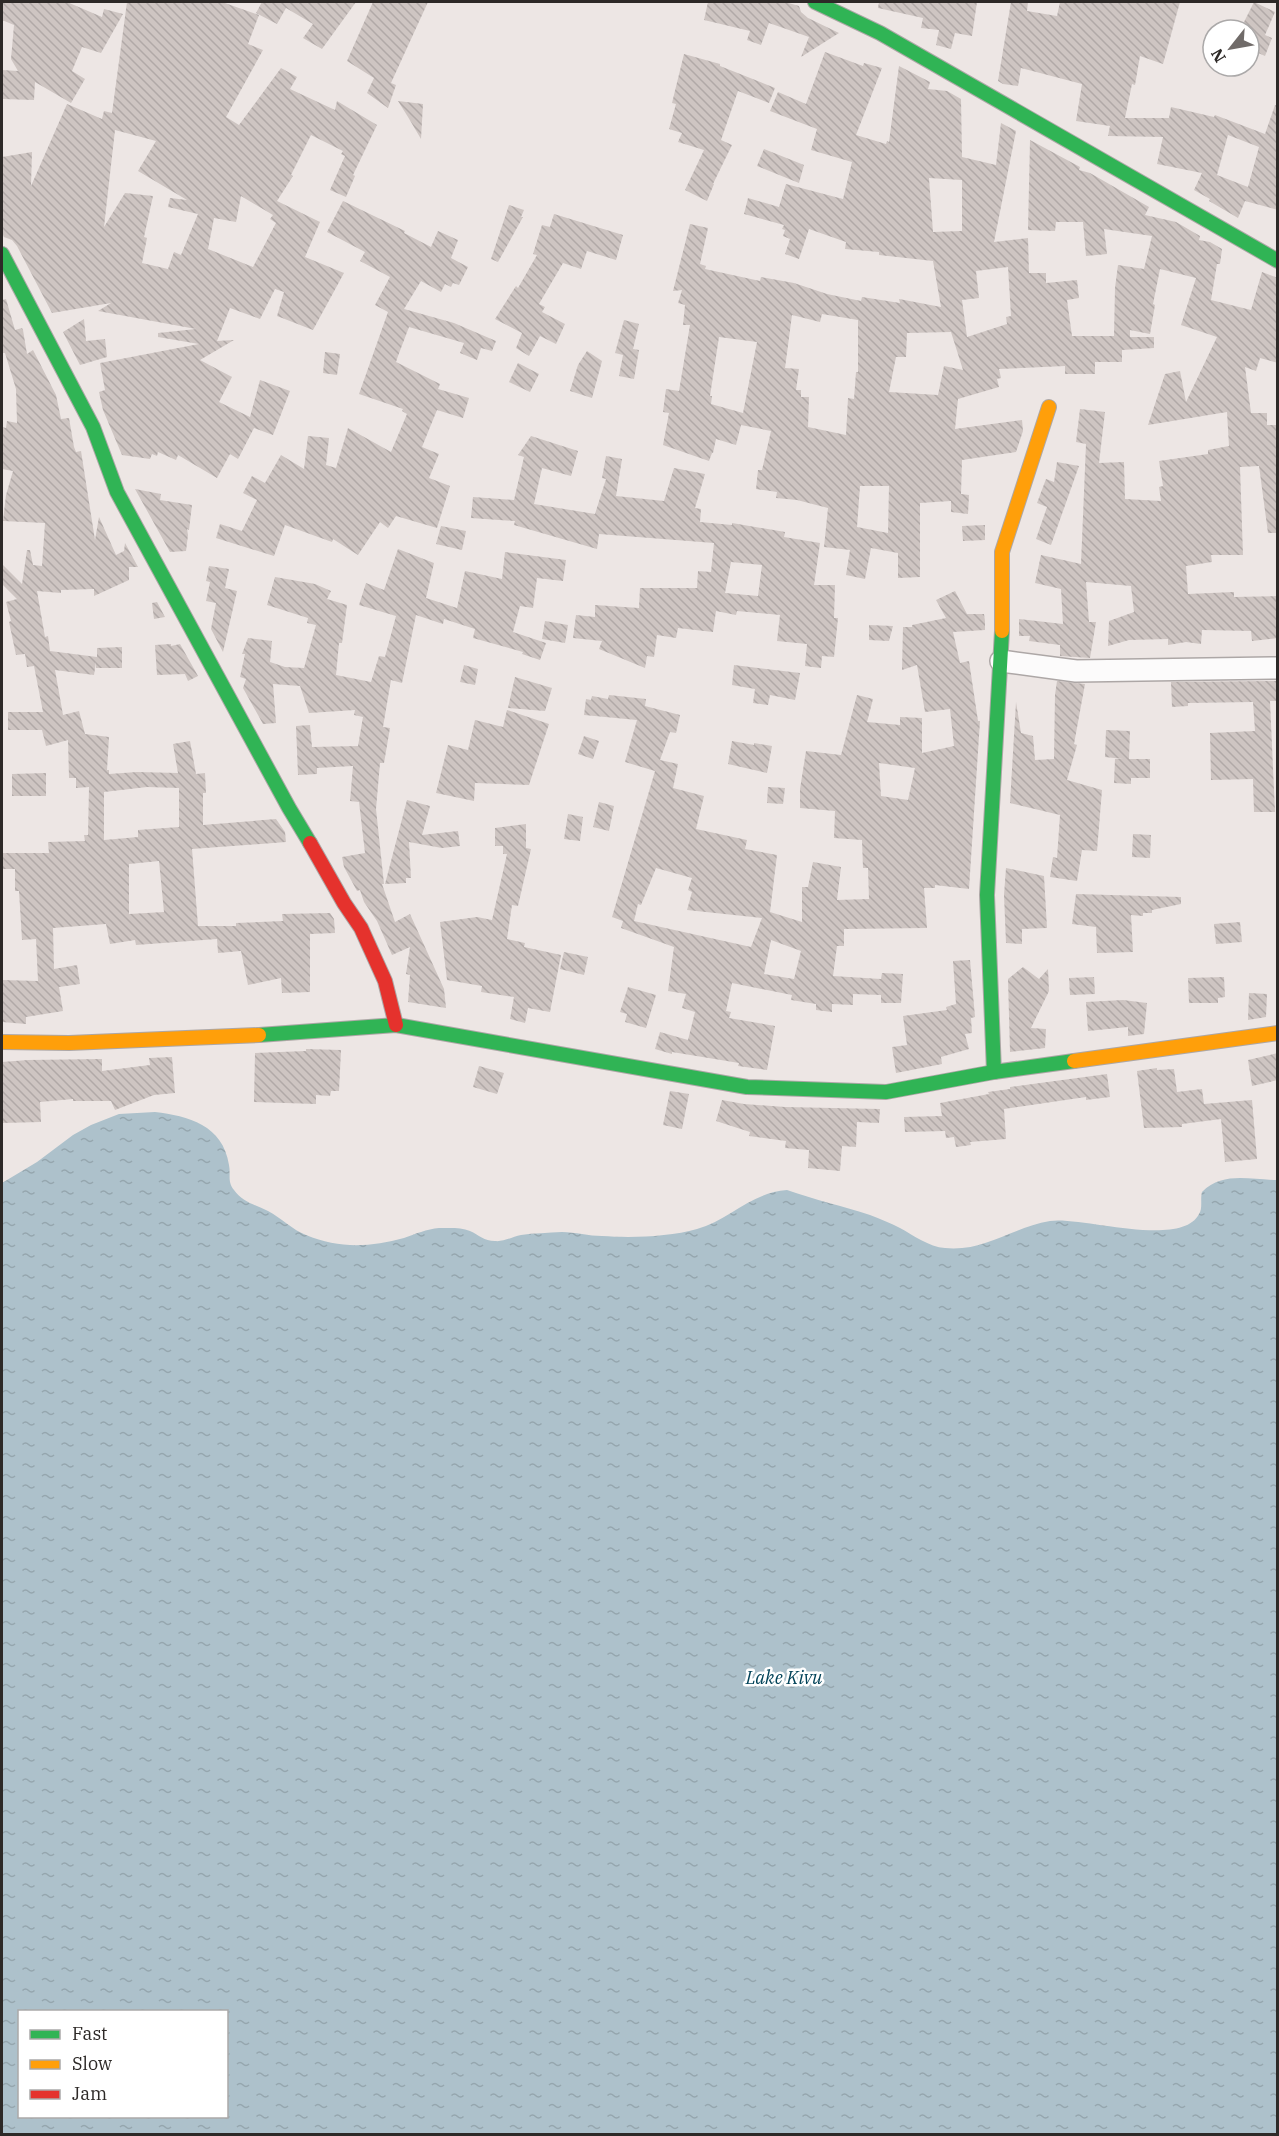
<svg xmlns="http://www.w3.org/2000/svg" width="1279" height="2136" viewBox="0 0 1279 2136" font-family="'IBM Plex Serif',serif">
  <defs>
    <pattern id="water-ripples" width="26" height="14" patternUnits="userSpaceOnUse" patternTransform="scale(1.5)"><rect width="26" height="14" fill="#adc1cb"/><path d="M2 4q2-2 4 0t4 0M15 11q2-2 4 0t4 0" fill="none" stroke="#95a6ae"/></pattern>
    <pattern id="building-back-hatch" width="6" height="6" patternUnits="userSpaceOnUse" patternTransform="scale(1.5)"><rect width="6" height="6" fill="#cec5c2"/><path d="M-1 5l2 2M0 0l6 6M5-1l2 2" fill="none" stroke="#b1a9a7"/></pattern>
  </defs>
  <rect width="100%" height="100%" fill="#ede6e4"/>
  <path fill="url(#water-ripples)" fill-rule="evenodd" d="M155 1112C188 1116 223 1125 229 1165 231 1175 227 1181 234 1190 242 1202 256 1205 268 1211 281 1218 293 1230 306 1235 339 1249 371 1247 404 1238 415 1234 427 1229 439 1228 449 1228 461 1227 470 1231 479 1235 484 1241 495 1241 503 1242 512 1237 521 1235 534 1233 548 1233 562 1232 575 1232 589 1236 602 1236 631 1238 669 1237 697 1229 729 1220 752 1192 787 1190 815 1200 843 1206 870 1215 880 1219 891 1223 900 1228 913 1235 929 1247 945 1248 984 1252 1013 1227 1050 1221 1081 1216 1181 1249 1199 1214 1203 1208 1200 1199 1202 1192 1223 1171 1250 1180 1277 1180V2134H2V1183L37 1162 73 1135 91 1125 119 1114ZM20 2012H226V2116H20Z"/>
  <g fill="url(#building-back-hatch)" fill-rule="evenodd">
    <path d="M2 2H67L102 17 104 9 123 14 101 53 82 47 72 71 85 79 71 103 35 82 34 100 2 99V70L18 71 11 59 14 25 2 20Z"/>
    <path d="M127 2H222L259 15 248 44 263 50 226 117 239 125 281 68 297 77 290 89 335 110 337 101 377 125 353 175 355 176 346 197 330 190 345 156 341 154 343 151 311 135 291 175 293 176 277 201 320 222 305 257 344 273 313 330 277 316 284 292 275 289 260 319 230 308 217 341 234 340 200 360 232 377 219 402 250 417 260 380 290 391 273 435 254 428 238 459 230 454 217 478 178 455 176 460 158 452 157 456 152 454 150 459 122 455 103 410 99 392 105 390 100 363 199 344 158 337V333L196 329 98 311 111 303 52 313 17 246 12 240 4 237 2 233V157L32 152 31 186 67 104 102 119 104 111 112 113ZM115 130 156 141 138 171 187 200 170 198 168 207 198 214 181 255 174 252 168 269 142 263 147 238 144 237 153 196 125 193 104 227ZM241 196 273 215 270 219 276 223 253 267 208 249 214 218 236 222Z"/>
    <path d="M262 2H356L322 49 303 38 313 24 286 8 277 24 256 13Z"/>
    <path d="M373 2H428L391 83 396 85 388 108 367 93 374 78 347 61Z"/>
    <path d="M708 2H785L799 6 801 12 808 18 839 33 801 57 809 37 769 23 761 45 747 40 750 31 704 20Z"/>
    <path d="M879 2H977L972 36 955 33 951 49 936 45 939 30 921 28 923 18 878 8Z"/>
    <path d="M1011 2H1028L1027 11 1057 16 1060 2H1180L1163 64 1140 56 1135 85 1132 84 1125 118H1169L1171 107 1214 117 1215 115 1265 134 1275 105 1278 106V210L1245 201 1238 218 1233 215 1209 201 1210 199 1194 190 1202 173 1157 164 1163 137 1108 136 1110 126 1076 121 1082 84 1021 68 1018 86 1003 84 998 81ZM1228 135 1259 147 1248 187 1217 175Z"/>
    <path d="M1254 2 1275 12 1265 35 1272 38 1265 56 1256 52 1249 68V30H1240Z"/>
    <path d="M825 52 863 66 864 63 882 68 856 135 886 144 887 141 889 142 899 66 930 82 928 89 947 91 961 99 962 157 996 165 1001 123 1016 131 994 242 1028 238 1029 273H1046V283L1077 280 1079 298 1067 300 1072 336H1114L1115 288 1118 265 1144 269 1152 236 1104 229 1107 254 1086 256 1083 222H1056L1055 231 1028 230 1030 140 1080 167 1079 170 1090 173 1149 207 1145 215 1176 222 1200 236 1199 240 1210 242 1222 249 1220 264H1217L1211 300 1251 310 1262 272 1278 278V363L1260 358 1256 371 1245 367 1251 413H1267V425H1278V533H1268L1259 466 1240 467 1243 555H1211L1212 562 1186 566 1188 594 1234 592V597L1278 596V638L1252 641 1251 631 1202 630 1201 644 1186 642 1168 645V639L1129 640 1108 646 1109 621 1134 612 1131 586 1086 582 1089 622H1096L1090 658 1060 656V645L1029 641 1030 636H1019V619L1063 624 1061 589 1035 583 1041 555 1081 564 1086 444 1076 442 1080 409 1105 412 1099 463 1124 462 1125 499 1161 501 1159 487 1163 486 1159 461 1208 454V450L1229 446 1227 412 1148 425 1165 374 1180 371 1186 402 1217 337 1181 325 1196 278 1160 269 1153 304 1155 305 1150 334 1130 330V337H1154V348L1122 350V362H1095V374H1065V366L999 369 1001 378 997 379 999 387 958 399 955 429 1022 420 1023 431 1016 452 962 460 961 494 969 495 968 514 951 512V501L920 503V577L898 578V553L871 548 865 579 846 575 850 550 824 547 828 508 797 500 776 498 777 492 756 489 758 470H762L771 431 741 425 736 445 716 439 713 453H712L709 461 663 445 669 413 663 412 666 389 679 391 690 325H683L685 305 678 303 682 290 673 291 690 224 708 228 700 264 706 266 705 269 760 281 761 277 794 283 827 294 861 301 862 297 900 303 899 299 941 307 933 261 879 255V252L845 249 846 242 809 229 799 259 785 254 790 239 783 236 785 230 782 229 784 225 744 214 748 198 779 207 786 184 843 199 852 162 811 150 817 129 770 111 778 92 806 104ZM929 178 962 180V231L933 232ZM1008 267 1011 316 1006 317 1007 324 967 337 962 300 979 298 976 271ZM822 314 858 320V372H856L854 399 848 398 846 435 808 427 809 397H801V390H796L799 369 785 368 792 315 820 322ZM951 332 963 370 944 366 938 395 889 392 896 357H906L907 333ZM719 337 757 342 743 413 711 404 712 396H710ZM860 486H889L888 533 857 527Z"/>
    <path d="M684 54 720 64V66L775 88 769 103 738 91 721 140 732 145 713 184H714L707 201 685 190 704 150 678 142 682 133 669 129 676 104 672 103Z"/>
    <path d="M398 101 423 104 421 139 408 117Z"/>
    <path d="M764 149 804 165 799 183 757 166Z"/>
    <path d="M343 201 405 231 404 233 431 247 438 231 458 240 451 258 468 267 459 285 453 283 451 287 445 284 441 292 421 281 404 309 454 323 496 341 492 351 481 348 477 360 460 353 464 343 409 327 398 356 396 362 440 384 438 389 469 398 463 418 437 410 422 447 439 454 429 478 450 486 437 528 396 516 388 528 380 522 358 555 333 539 332 542 285 525 274 556 216 538 220 524 242 531 257 500 243 493 252 476 265 483 281 455 304 469 308 436 329 438 326 465 336 468 348 428 391 452 407 414 402 411 403 409 359 394 388 312 375 305 390 277 360 261 365 252 327 232Z"/>
    <path d="M509 205 524 210 521 217H523L498 262 491 259Z"/>
    <path d="M554 214 623 235 616 260 587 251 581 269 563 263 539 304 545 307 542 312 565 324 556 344 540 336 529 356 516 348 522 333 495 319 516 286 518 288 537 255 533 254 542 225 550 227Z"/>
    <path d="M6 299 15 330 22 328 23 330 27 354 33 350 56 395 61 419 69 418 74 447 76 452 81 451 95 540 99 517 116 555 124 551 125 543 138 567H129V580L94 596V589L61 590V593L37 591 45 637 48 636 50 651 97 657V648L122 647V668H96V662L94 675 55 670 63 715 79 711 85 734 109 737 107 770H109V774L137 772 178 773 173 744 190 741 196 774 205 773 206 793H203V825L276 819 285 832 286 842 192 849 198 926H236V923L283 921 282 914 330 913 334 919 335 933 310 934V992L282 993 281 978 248 985 241 951 218 953 217 939 136 945 135 940 110 944 106 924 53 928 54 969 77 965 80 984 59 987 63 1011 26 1017V1024L2 1022V980L38 981 36 939 22 940 19 891H15V869H2V853H49L48 842 85 841 84 835H88L89 787 76 788V778H69L68 740 46 746 42 730H8V712H43L34 666 27 667 25 654 16 655 9 622 11 621 6 602 17 599 2 584V564L22 584 27 550H30L33 565 42 566 45 523 3 521 6 495 13 471 2 469V427L6 428 7 421 17 423 16 389 5 353H2V300ZM147 787 179 788V827L138 830V837L104 840V792ZM159 861 164 912 129 914V864Z"/>
    <path d="M84 319 86 341 105 339 107 357 80 365 63 332Z"/>
    <path d="M624 320 639 324 633 349 639 350 634 379 619 376 623 355 615 353Z"/>
    <path d="M587 351 602 361 592 398 570 391 578 365Z"/>
    <path d="M325 352 340 354 337 375 323 373Z"/>
    <path d="M518 363 539 374 530 392 509 382Z"/>
    <path d="M531 436 578 451 571 476 542 468 534 504 595 514 606 479 602 478 606 456 622 459 616 496 664 501 674 468 705 474 695 508 701 509 700 522 732 525V523L785 532 784 537 820 543 814 585H835L834 618H838L834 657 822 656 821 668 805 666 807 644 777 641 780 615 737 611 736 615 716 611 713 632 678 628 676 638 657 635 654 657 647 656 645 668 599 649 602 641 573 638 576 615 595 617V605L639 608 640 588H697L698 571 711 572 714 543 599 534 597 549 514 525 515 521 471 518 473 497 514 500 524 457 518 455ZM731 562 762 565 758 596 725 593Z"/>
    <path d="M1057 462 1079 466 1051 545 1036 539 1047 507 1037 503 1046 479 1054 482Z"/>
    <path d="M135 489 161 494 160 500 192 505 189 530 187 529 188 535 186 551 170 552Z"/>
    <path d="M985 525V540L963 541 962 526Z"/>
    <path d="M441 526 466 531 462 550 436 544Z"/>
    <path d="M398 549 434 563 426 598 457 608 465 571 502 579 505 552 566 560 563 581 537 578 533 608 520 606 513 632 546 643 540 660 522 654 523 652 473 638 475 629 444 619 443 624 416 615 402 683 391 680 383 727 390 728 384 763H380L376 809 384 884H382L395 922 410 914 444 989 446 1008 408 1002 410 975 406 974 410 947 392 955 377 921 364 902 360 890 357 891 344 867 342 857 365 853 359 802 350 801 353 766 317 768V774L298 775 296 726 310 725 312 747 358 746 363 717 354 715 355 710 309 713 300 686 273 684 276 723 263 724 243 688 246 679 240 677 245 654H242L248 638 272 641 270 662 285 667 304 668 316 625 307 623 308 618 267 605 275 577 315 584 331 591 327 599 347 605 342 643H339L336 675 371 682 379 656 385 657 396 616 359 605 366 583 384 590Z"/>
    <path d="M209 566 229 569 225 588 237 591 223 652 211 629 216 603 206 601 210 582 206 581Z"/>
    <path d="M955 591 967 614H984L985 621V630L953 632 960 663 969 661 978 721H980L969 889 935 885V888H924L927 928 844 929V946H837L833 976 881 979 882 973 903 974 901 1003H881V995L853 994V1005L832 1004V1012L816 1010V1004L791 1000 792 995 732 983 726 1011 731 1012 729 1018 775 1026 767 1070 738 1066 739 1063 672 1052V1054L655 1049 660 1032 688 1040 695 1012 682 1008 686 994 668 991 674 947 621 928 623 921 612 917 655 771 625 762 637 720 584 715 586 699 591 700 592 696 608 699 609 695 646 699 645 706 680 715 676 733 670 732 660 760 678 764 673 788 704 796 696 829 747 840 745 849 777 855 770 912 802 922V887H808L813 862 841 867 837 900 869 899 868 868H863L862 840 834 838 835 811 800 808V789L806 751 841 755 857 695 873 699 867 722 900 725V717L922 718V753L954 746 950 709 925 712 917 665 902 670 903 627H912V625L946 618 936 600ZM879 763 915 768 908 800 881 796ZM656 868 692 878 688 890 692 892 687 910 762 918 751 947 634 921 638 904 641 905ZM771 940 801 951 794 979 764 974Z"/>
    <path d="M157 602 165 617 154 619 152 603Z"/>
    <path d="M545 621 568 625 565 643 542 639Z"/>
    <path d="M869 625 893 626 889 641 869 640Z"/>
    <path d="M171 644V646L180 644 198 676 188 681 185 674 157 675 155 645Z"/>
    <path d="M464 665 478 669 475 685 460 682Z"/>
    <path d="M734 665 800 673 795 700 770 695 768 705 753 703 755 689 732 685Z"/>
    <path d="M515 677 552 688 545 711 508 708Z"/>
    <path d="M1057 681 1085 684 1074 744 1077 745 1067 780 1102 790 1097 851 1082 850 1077 881 1050 877 1053 857 1057 858 1060 815 1010 803 1016 702 1021 733 1033 736 1035 760 1054 759 1055 695Z"/>
    <path d="M1278 681V701H1270L1275 812H1254L1253 779 1211 780 1210 733 1255 731 1253 702 1188 703V706L1172 707 1171 682Z"/>
    <path d="M507 710 549 724 529 785 475 783 474 801 436 793 448 745 468 750 475 720 503 727Z"/>
    <path d="M1106 730 1130 731 1129 759H1150V778H1131V784L1114 783 1115 759H1123L1105 757Z"/>
    <path d="M584 736 599 741 593 759 578 754Z"/>
    <path d="M732 741 754 745V743L772 746 767 773 728 764Z"/>
    <path d="M46 773V796H12V774Z"/>
    <path d="M768 787 785 788 783 804 767 803Z"/>
    <path d="M407 800 430 806 422 835 458 831 460 846 442 848 409 842 411 878H406V883L385 884Z"/>
    <path d="M599 802 614 806 609 831 593 827Z"/>
    <path d="M568 814 583 817 580 841 564 839Z"/>
    <path d="M526 824V848L531 849 518 906 512 905 507 939 525 943 524 947 561 955 550 1012 528 1008 525 1023 510 1019 514 997 481 992 482 986 447 980 440 922 477 917 492 920 507 854H503V846H495V828Z"/>
    <path d="M1133 834 1151 835 1150 858 1132 857Z"/>
    <path d="M1006 868 1044 876 1047 928 1022 929V944L1006 943 1004 895Z"/>
    <path d="M1076 894 1181 897V904L1152 910V913H1143V916L1131 915 1133 952 1097 953 1096 927 1072 924Z"/>
    <path d="M1240 922 1242 942 1216 944 1214 924Z"/>
    <path d="M564 952 588 957 584 975 560 969Z"/>
    <path d="M970 960 975 1017 971 1018 972 1033 965 1034 969 1049 941 1057 942 1064 896 1073 892 1047 907 1045 903 1016 947 1010 946 1007 956 1004 953 961Z"/>
    <path d="M1023 967 1039 979 1048 969 1049 991 1031 1028 1046 1029 1045 1048 1010 1052 1008 979Z"/>
    <path d="M1094 977 1095 994 1070 995 1069 978Z"/>
    <path d="M1224 977 1225 997 1218 998V1003H1189L1188 978Z"/>
    <path d="M628 987 656 995 646 1028 625 1022 627 1014 620 1012Z"/>
    <path d="M1249 993 1267 994 1266 1017 1248 1020Z"/>
    <path d="M1123 1000 1147 1003 1144 1034 1128 1036V1027L1088 1031 1086 1002Z"/>
    <path d="M306 1049 341 1050 339 1091H331L330 1096 316 1095V1104L254 1102 255 1053 306 1051Z"/>
    <path d="M1278 1053V1080L1252 1086 1248 1060Z"/>
    <path d="M172 1057 175 1093 154 1095 115 1110 111 1101H73V1099L40 1102 41 1122 2 1123V1062L28 1060 102 1059V1071L150 1065 149 1058Z"/>
    <path d="M479 1066 504 1073 497 1094 473 1087Z"/>
    <path d="M1157 1068V1070L1174 1069 1177 1092 1202 1089 1204 1104 1252 1100 1257 1159 1225 1162 1221 1119 1182 1124V1127L1144 1128 1137 1071Z"/>
    <path d="M1107 1074 1110 1097 1086 1100V1097L1004 1109 1006 1139 970 1142 971 1145 956 1147 954 1137 946 1138 945 1131 905 1132 904 1117 942 1116 940 1103 989 1094 988 1092 1010 1089V1087Z"/>
    <path d="M670 1091 689 1094 682 1129 663 1125Z"/>
    <path d="M722 1100 744 1104 785 1107 880 1109 879 1123 857 1122 856 1147 842 1146 840 1171 808 1168 809 1150 785 1148 786 1141 749 1136 750 1132 716 1121Z"/>
  </g>
  <g fill="none" stroke-linecap="round" stroke-linejoin="round">
    <g stroke="#ada7a6" stroke-width="24">
      <path id="street" d="M1001 661 1076 671 1278 668"/>
    </g>
    <g stroke="#ada7a6" stroke-width="16">
      <g id="fast">
        <path d="M815 2 880 33 1278 261"/>
        <path d="M2 254 93 427 117 492 289 808 310 843"/>
        <path d="M259 1035 396 1025 747 1087 886 1092 994 1072 1074 1061"/>
        <path d="M994 1072 987 895 1002 631"/>
      </g>
    </g>
    <g stroke="#ada7a6" stroke-width="16">
      <g id="slow">
        <path d="M1002 631V552L1049 407"/>
        <path d="M2 1042 69 1043 259 1035"/>
        <path d="M1074 1061 1278 1033"/>
      </g>
    </g>
    <g stroke="#ada7a6" stroke-width="16">
      <path id="jam" d="M310 843 344 903 361 928 385 981 396 1025"/>
    </g>
    <use href="#street" stroke="#fcfbfb" stroke-width="21"/>
    <use href="#fast" stroke="#30b455" stroke-width="14"/>
    <use href="#slow" stroke="#ff9f0a" stroke-width="14"/>
    <use href="#jam" stroke="#e5322d" stroke-width="14"/>
  </g>
  <g text-anchor="middle" stroke-width="5" stroke-linejoin="round" paint-order="stroke">
    <g font-size="18" font-style="italic" fill="#004258" stroke="#fff">
      <text x="784" y="1684">Lake Kivu</text>
    </g>
  </g>
  <rect width="1279" height="2136" fill="none" stroke="#2d2927" stroke-width="6"/>
  <rect x="18" y="2010" width="210" height="108" fill="#ffffff" stroke="#aba9a9" stroke-width="1.5"/>
  <rect x="30" y="2030" width="30" height="9" fill="#30b455" stroke="#aba9a9" stroke-width="1.5"/>
  <text x="72" y="2040" font-size="18" fill="#2d2927">Fast</text>
  <rect x="30" y="2060" width="30" height="9" fill="#ff9f0a" stroke="#aba9a9" stroke-width="1.5"/>
  <text x="72" y="2070" font-size="18" fill="#2d2927">Slow</text>
  <rect x="30" y="2090" width="30" height="9" fill="#e5322d" stroke="#aba9a9" stroke-width="1.5"/>
  <text x="72" y="2100" font-size="18" fill="#2d2927">Jam</text>
  <g transform="translate(1231 48) rotate(239)"><circle r="28" fill="#ffffff" stroke="#aba9a9" stroke-width="1.5"/>
  <path d="M0-4.5L10 22L0 15L-10 22Z" fill="#706b69"/>
  <text y="-9" font-size="16" font-weight="bold" text-anchor="middle" fill="#2d2927">N</text>
  </g>
</svg>
